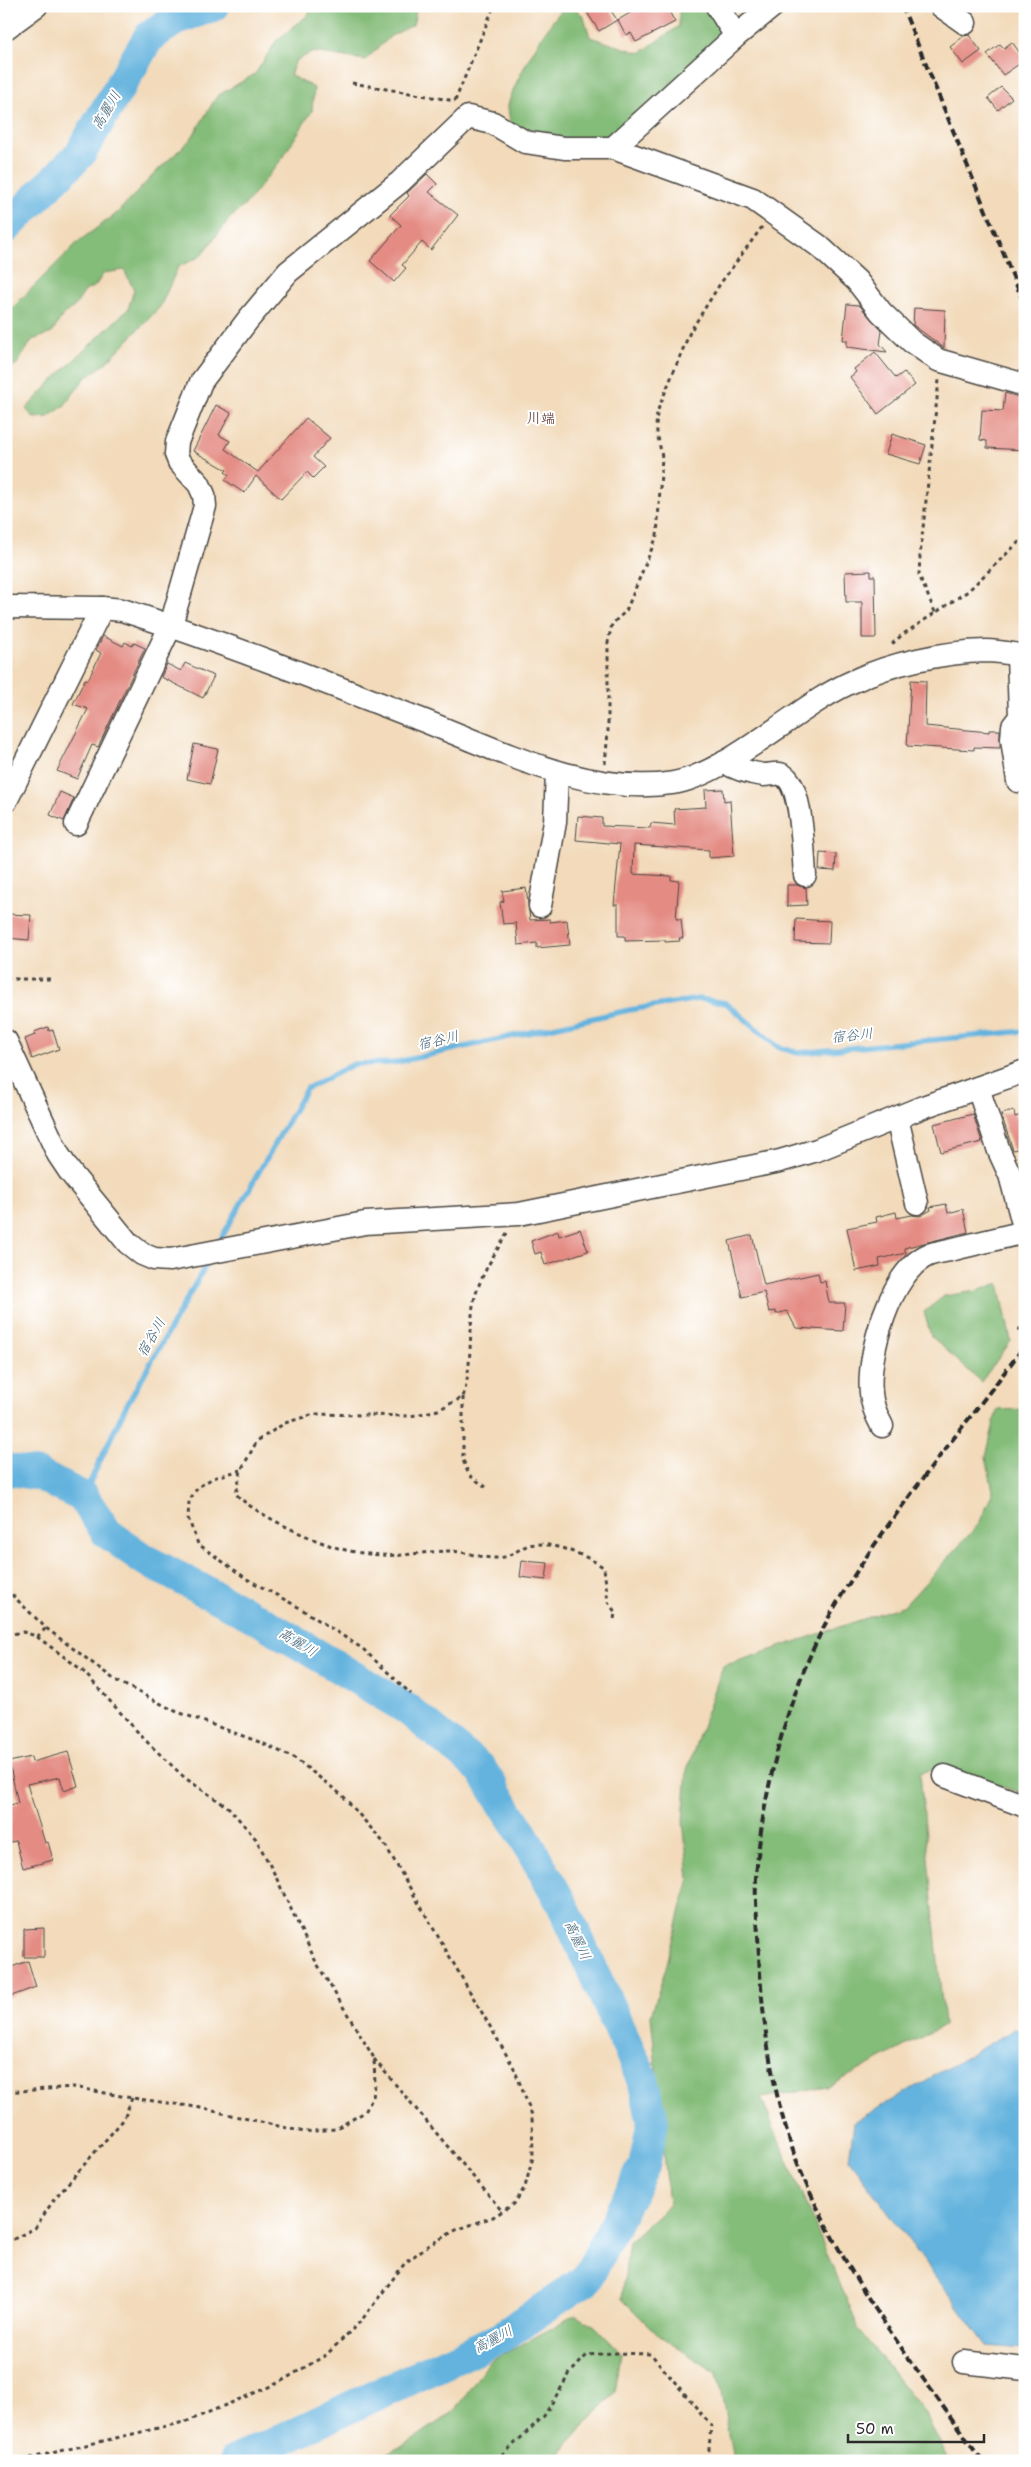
<svg xmlns="http://www.w3.org/2000/svg" width="1031" height="2467" viewBox="0 0 1031 2467" font-family="'Shantell Sans','Klee One',sans-serif">
  <rect width="100%" height="100%" fill="#fff"/>
  <filter id="ink" filterUnits="userSpaceOnUse"><feTurbulence type="fractalNoise" baseFrequency=".02" numOctaves="2"/><feDisplacementMap in="SourceGraphic" scale="10" xChannelSelector="R" yChannelSelector="G"/><feConvolveMatrix kernelMatrix="1 2 1 2 8 2 1 2 1" color-interpolation-filters="sRGB"/></filter>
  <filter id="wash" filterUnits="userSpaceOnUse"><feTurbulence type="fractalNoise" baseFrequency=".0096" numOctaves="4" result="noise"/><feDisplacementMap in="SourceGraphic" scale="20" xChannelSelector="R" yChannelSelector="G"/><feGaussianBlur stdDeviation="1.12" result="paint"/><feColorMatrix in="noise" values="0 0 0 0 0 0 0 0 0 0 0 0 0 0 0 0 0 1.4 0 .05"/><feComposite in="paint" operator="in"/></filter>
  <g filter="url(#wash)">
    <rect width="100%" height="100%" fill="#f2daba"/>
    <g fill="#84bc79" stroke="#587452">
      <path d="M312 6H417L413 25 391 36 365 60 314 52 296 60 290 75 314 88 312 111 281 160 245 205 230 218 201 256 178 267 160 307 105 364 85 378 64 406 48 417 34 418 26 409 54 379 128 309 134 290 124 270 104 273 95 286 85 291 75 306 63 315 52 333 32 340 18 363 6 372V312L12 308 79 241 116 214 158 170 191 139 217 96 255 74 277 40 308 15Z"/>
      <path d="M567 6H573L584 17 590 37 640 53 679 26V11L676 6H707L723 31 716 47 608 142 551 141 510 125C510 119 508 111 508 106 512 85 549 18 567 6Z"/>
      <path d="M999 1283 1011 1341 981 1382 931 1336 924 1312 944 1296 977 1291Z"/>
      <path d="M1025 1409V1794L942 1767 920 1773 944 2025 828 2087 761 2098 859 2329 923 2411 950 2461H732L733 2454 717 2373 657 2334 622 2299 629 2241 669 2205 651 2015 667 1964 689 1878 683 1821 687 1770 723 1666 905 1605 979 1524 993 1491 986 1457 997 1410Z"/>
      <path d="M576 2315 595 2326 621 2353 615 2392 560 2453 559 2461H372L405 2445 454 2411 489 2362Z"/>
    </g>
    <path fill="#63b3de" stroke="#476f84" d="M1015 2029 1025 2032V2349L987 2346 849 2160 854 2122Z"/>
    <g fill="none" stroke-linecap="round" stroke-linejoin="round">
      <g stroke="#63b3de" stroke-width="5.5">
        <path d="M218 1244 306 1089 354 1064 393 1063 629 1010 699 999 726 1003 778 1047 798 1053 1025 1031"/>
        <path d="M83 1497 125 1408 210 1258"/>
      </g>
      <g stroke="#63b3de" stroke-width="32">
        <path d="M6 228 80 154 149 37 178 18 213 6"/>
        <path d="M6 1469 39 1475 83 1497 107 1533 145 1560 258 1619 407 1709 481 1769 523 1835 562 1904 643 2080 653 2121 644 2166 587 2279 501 2337 235 2461"/>
      </g>
    </g>
    <g id="blocks">
      <g fill="#e48c84">
        <path d="M583 6H608L617 20 599 31Z"/>
        <path d="M642 6H666L675 22 636 42 631 33 626 35 618 20Z"/>
        <path d="M969 35 981 51 963 64 950 47 964 36Z"/>
        <path d="M1012 42 1025 60 1003 75 987 54 1000 44 1004 48Z"/>
        <path d="M1001 87 1012 98 998 110 988 98Z"/>
        <path d="M427 174 437 184 429 192 458 215 431 250 422 242 402 265 406 268 394 282 370 261 401 225 390 215 409 196 407 193Z"/>
        <path d="M847 304 859 305 882 331 880 344 887 352 847 347V340H843Z"/>
        <path d="M914 308 945 310 944 348 913 325Z"/>
        <path d="M875 352 896 378 904 372 915 385 878 414 850 377 856 372 854 369Z"/>
        <path d="M1005 393 1022 398 1020 423 1025 424V450L987 448V441L980 440 982 410 1003 411Z"/>
        <path d="M216 405 231 413 219 435 230 441 225 449 258 472 306 418 330 438 313 457 324 467 313 478 307 472 281 499 256 476 244 493 225 480 229 475 225 472 227 470 193 451Z"/>
        <path d="M892 434 926 445 920 464 886 454Z"/>
        <path d="M871 571V576H875L876 638H862V602H846L845 572Z"/>
        <path d="M103 636 123 646 125 642 132 646 134 643 145 648 98 747 92 745 77 779 57 771 88 709 73 704 85 679 88 680 101 653 96 650Z"/>
        <path d="M185 663 214 676 203 698 161 677 167 664 181 671Z"/>
        <path d="M911 680 926 681 925 726 989 732V730H1000V748L974 747V750L907 746Z"/>
        <path d="M194 744 218 749 210 784 187 779Z"/>
        <path d="M723 789 724 801 730 800 734 856 709 858V850L634 845 633 874 671 876V880L679 881 676 919H681L683 938H679L680 941 665 942V940L625 941V936H618V905H614L620 844 576 840 578 816 602 818V826L650 828 651 823 675 825 674 809 706 807 705 790Z"/>
        <path d="M60 792 74 798 64 821 50 815Z"/>
        <path d="M820 853 836 854 835 871 819 870Z"/>
        <path d="M787 885H797L806 888 807 905 787 906Z"/>
        <path d="M526 888 530 920 550 919V922L567 920 570 945 537 948V943L518 945 516 923 503 924 500 902 504 901 502 891Z"/>
        <path d="M6 914 31 915 29 940 6 938Z"/>
        <path d="M796 919 830 921 829 943 795 942Z"/>
        <path d="M48 1027 49 1031 53 1030 59 1049 32 1059 25 1039 35 1035 34 1032Z"/>
        <path d="M1014 1111 1015 1117 1025 1114V1147L1013 1150 1001 1114Z"/>
        <path d="M973 1114 982 1142 941 1152 934 1124Z"/>
        <path d="M946 1204 948 1213 963 1209 968 1232 904 1248 906 1253 879 1259 880 1266 856 1271 847 1228 877 1222 876 1217 896 1212 897 1218 912 1215 920 1216 931 1210 930 1207Z"/>
        <path d="M580 1229 588 1251 545 1265 541 1252 535 1254 531 1241 558 1231 559 1236Z"/>
        <path d="M752 1235 764 1285 818 1273 820 1282 825 1281 829 1303H845L843 1331 796 1328 787 1311 776 1314V1311L769 1312 764 1292 742 1297 729 1241Z"/>
        <path d="M522 1561 548 1563 546 1580 520 1577Z"/>
        <path d="M68 1752 78 1786 64 1791 60 1777 27 1784 45 1843 48 1842 53 1860 23 1868 16 1841 6 1843V1806L18 1803 9 1762 31 1757 32 1762Z"/>
        <path d="M44 1928V1957H24V1929Z"/>
        <path d="M28 1961 36 1987 6 1998V1969Z"/>
      </g>
    </g>
  </g>
  <g filter="url(#ink)">
    <use href="#blocks" fill-opacity="0" stroke="#494540" stroke-width="1"/>
    <g fill="none" stroke-linecap="round" stroke-linejoin="round">
      <g stroke="#494540" stroke-width="25">
        <g id="minor">
          <path d="M717 6 736 36"/>
          <path d="M941 6 965 23"/>
          <path d="M6 28 36 6"/>
          <path d="M613 148 753 199 819 246 857 281 881 312 912 342 938 360 1025 385"/>
          <path d="M6 607 102 608 122 610C219 641 314 678 409 715 491 746 585 797 673 783 706 778 748 748 776 729 801 712 826 693 854 681 891 663 945 652 986 651 999 651 1012 654 1025 656"/>
          <path d="M1018 655 1020 717 1013 726 1012 739 1018 781"/>
          <path d="M725 762C737 770 750 773 764 775 769 775 775 773 780 774 803 779 803 855 805 875"/>
          <path d="M6 801 102 608"/>
          <path d="M76 824 171 625 205 506 204 495 199 484 179 462 176 454 177 442 201 382 247 321 288 272 400 182 468 117 493 123 525 142 564 148H613L736 36 773 6"/>
          <path d="M540 906 555 822 557 772"/>
          <path d="M6 1041 58 1154 70 1172 128 1243 142 1254 154 1259 170 1260 365 1223 519 1214 780 1161 817 1150 923 1107 1025 1071"/>
          <path d="M978 1088 999 1151 1010 1175 1025 1231"/>
          <path d="M897 1118 917 1203"/>
          <path d="M882 1426C876 1415 872 1406 871 1393 867 1355 890 1272 928 1255 936 1252 946 1251 954 1249 978 1243 1001 1238 1025 1232"/>
          <path d="M945 1776 1025 1806"/>
          <path d="M964 2362 1025 2369"/>
        </g>
      </g>
      <g stroke="#494540" stroke-width="3" stroke-dasharray="4 4" stroke-linecap="butt">
        <path d="M352 83 455 101"/>
        <path d="M455 101 494 6"/>
        <path d="M935 612 919 575 920 556 939 380"/>
        <path d="M892 644 902 635 968 591 1025 536"/>
        <path d="M605 764 608 732V642L612 624 626 611 657 536 662 457 656 427 657 412 690 332 720 284 762 227"/>
        <path d="M6 979H54"/>
        <path d="M507 1233C494 1255 477 1281 473 1306 469 1337 472 1367 463 1397L438 1410 411 1416 314 1414 285 1423 257 1441 241 1470 236 1494C252 1512 305 1537 329 1545 345 1551 364 1554 381 1555 403 1557 427 1551 449 1551 465 1551 482 1559 498 1558 511 1557 518 1549 529 1545 547 1540 590 1556 604 1568L608 1602 615 1612 614 1620"/>
        <path d="M1025 1321 1019 1330 1025 1337"/>
        <path d="M463 1397V1460L469 1475 486 1487"/>
        <path d="M241 1470 213 1478 198 1487 189 1501 188 1518 198 1544 247 1579 300 1608 363 1649 411 1694"/>
        <path d="M6 1589 46 1628 115 1680 175 1711 262 1743 296 1759 343 1796 384 1843 514 2068 532 2115 533 2157 525 2187 514 2204 493 2217 456 2230 426 2247 405 2263 361 2321 326 2355 278 2383 188 2421 18 2461"/>
        <path d="M6 1635 23 1632 36 1636 82 1670 145 1740 185 1778 229 1808 256 1839 274 1873 316 1962 374 2058 375 2085 373 2097 365 2112 335 2129 304 2132 196 2107 132 2098 74 2087 6 2092"/>
        <path d="M37 1637 46 1628"/>
        <path d="M374 2059 502 2211"/>
        <path d="M6 2243 35 2228 55 2198 124 2119 132 2098"/>
        <path d="M496 2461 544 2416 570 2373 587 2355 614 2353 651 2354 711 2425 708 2461"/>
      </g>
      <use href="#minor" stroke="#fff" stroke-width="22"/>
      <g stroke="#2b2b2b" stroke-width="4" stroke-dasharray="8 4" stroke-linecap="butt">
        <path d="M902 6 1025 306"/>
        <path d="M982 2461C917 2369 846 2279 802 2174 771 2100 761 2014 758 1935 757 1916 755 1897 756 1878 762 1787 792 1676 840 1598 894 1509 963 1429 1025 1345"/>
      </g>
    </g>
  </g>
  <g text-anchor="middle" stroke-width="4" stroke-linejoin="round" paint-order="stroke">
    <g font-size="14" font-style="italic" fill="#416173" stroke="#fff">
      <text transform="translate(106 110) rotate(-59)" y="5">高麗川</text>
      <text transform="translate(852 1035) rotate(-6)" y="5">宿谷川</text>
      <text transform="translate(438 1040) rotate(-13)" y="5">宿谷川</text>
      <text transform="translate(151 1337) rotate(-60)" y="5">宿谷川</text>
      <text transform="translate(298 1642) rotate(31)" y="5">高麗川</text>
      <text transform="translate(578 1940) rotate(65)" y="5">高麗川</text>
      <text transform="translate(493 2339) rotate(-28)" y="5">高麗川</text>
    </g>
    <g font-size="14" font-weight="bold" fill="#6c4d4a" stroke="#fff">
      <text x="541" y="423">川端</text>
    </g>
  </g>
  <rect width="1031" height="2467" fill="none" stroke="#fff" stroke-width="25"/>
  <path d="M848 2434v8h136v-8" fill="none" stroke="#2b2b2b" stroke-width="2.5"/>
  <text x="856" y="2434" font-size="15" fill="#2b2b2b" stroke="#ffffff" stroke-width="4" paint-order="stroke">50 m</text>
</svg>
